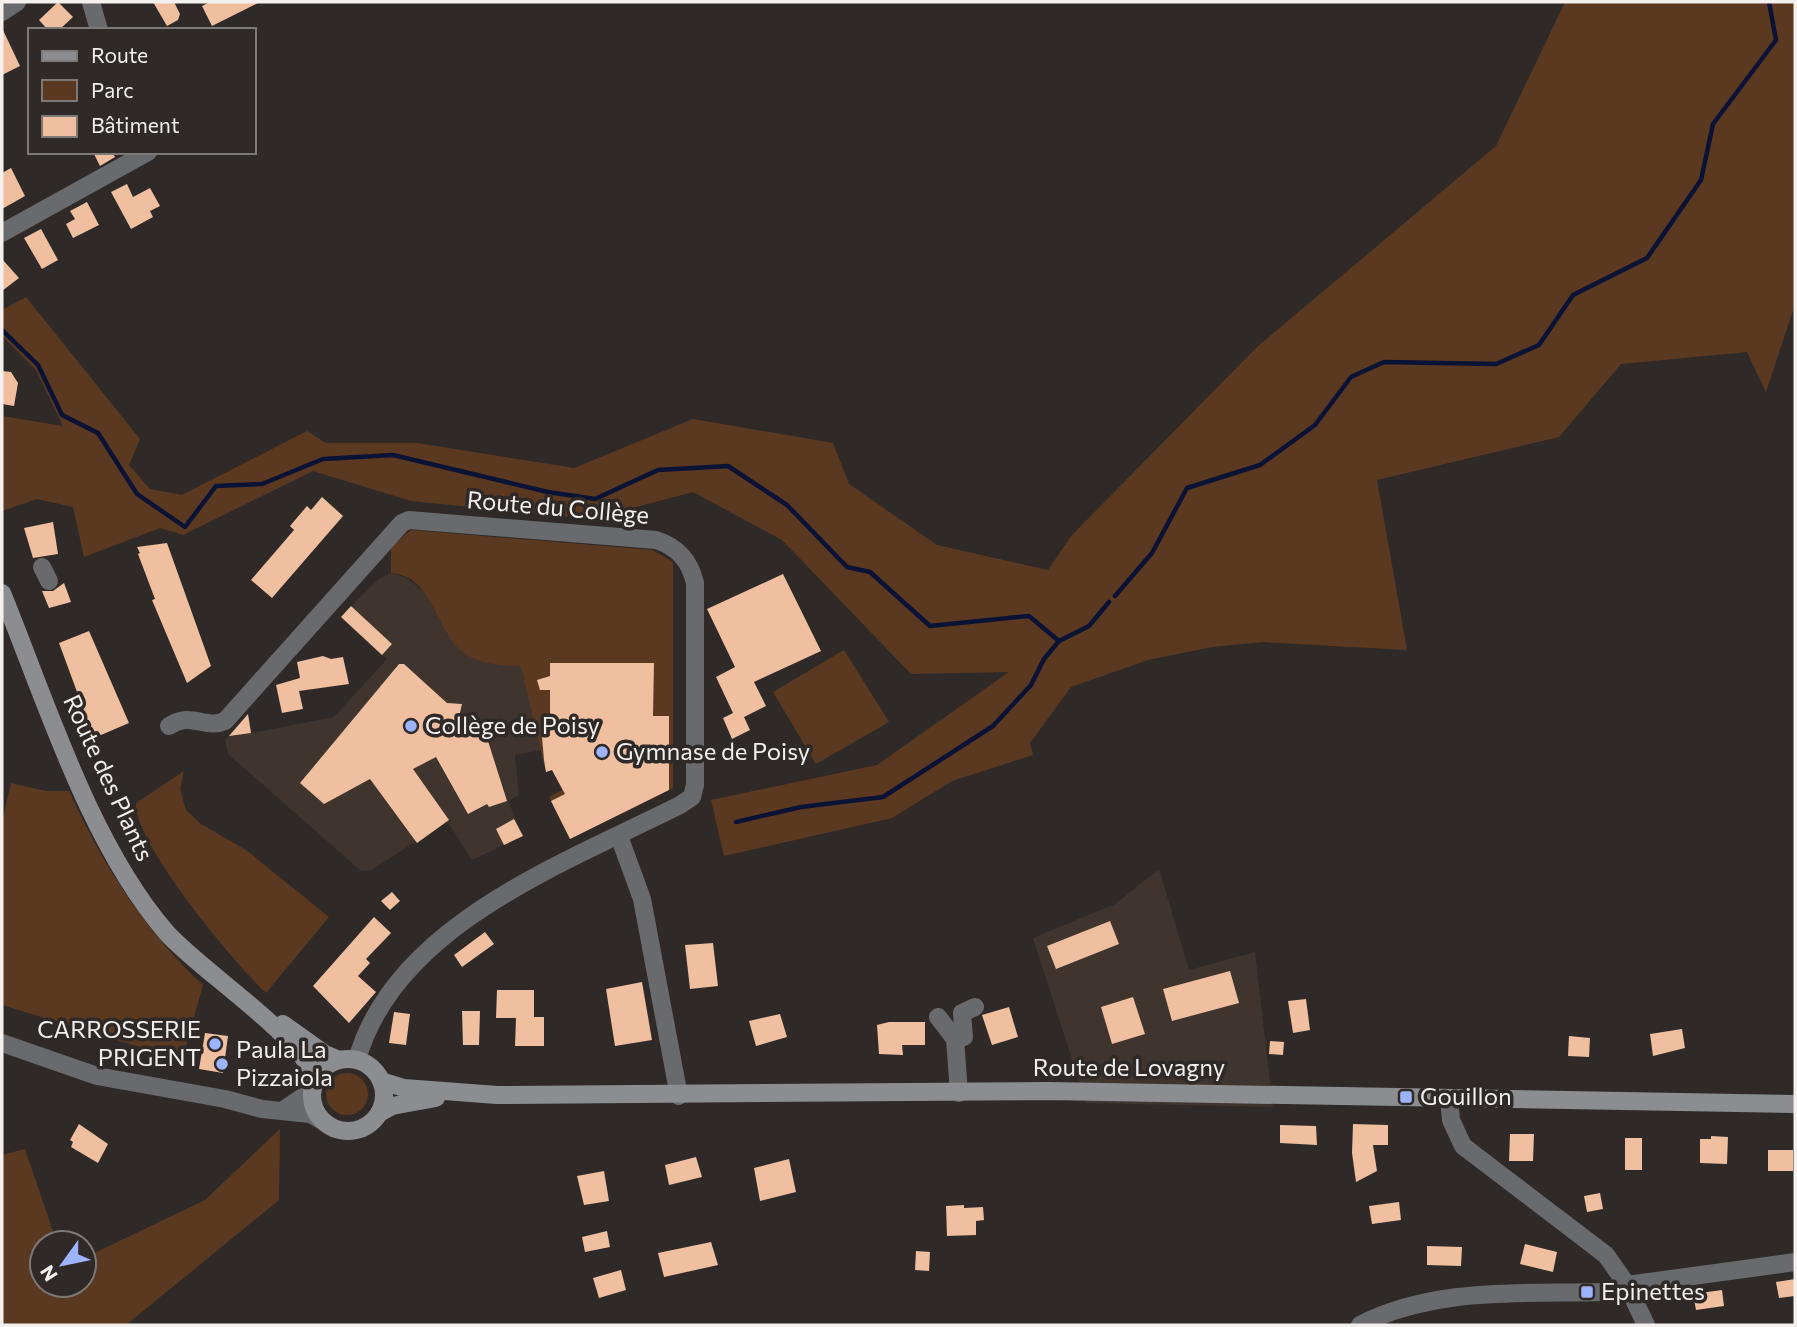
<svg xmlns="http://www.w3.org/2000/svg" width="1797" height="1327" viewBox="0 0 1797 1327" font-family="Commissioner,sans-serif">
  <rect width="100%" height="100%" fill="#2f2a27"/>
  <g fill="#3f342e">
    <path d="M391 573 405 577 426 593 448 636 462 651 485 662 521 667 543 750 515 755 519 795 508 801 523 836 472 860 447 821 372 870 361 871 228 754 225 740 248 714 252 733 334 717 387 659 382 655 392 644 351 606 380 578Z"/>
    <path d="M1159 869 1189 970 1255 952 1273 1107 1086 1103 1033 938 1115 904Z"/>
  </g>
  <g fill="#5b3921">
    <path d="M1565 2H1795V304L1766 392 1747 352 1621 364 1559 437 1377 480 1407 650 1263 642 1212 647 1148 660 1071 687 1030 743 1033 755 952 781 892 818 724 856 711 800 877 765 1009 672 911 674 782 540 693 492 591 519 411 501 313 471 183 535 160 528 84 557 73 507 37 499 2 511V416L63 426 36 370 2 336V310L26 297 140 439 129 465 150 489 182 495 307 431 326 443H417L574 468 693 419 833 443 849 484 937 545 1048 570 1072 535 1257 347 1496 146Z"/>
    <path d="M411 530 652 550 673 562V788L570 839 549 797 562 790 552 770 546 772 521 667C502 665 484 665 467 655 434 635 437 577 391 573V547Z"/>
    <path d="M844 650 889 722 816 764 773 692Z"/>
    <path d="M184 771 180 789 186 810 201 824 246 850 329 917 266 993C235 964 133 842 136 803Z"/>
    <path d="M11 783 46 791H69C103 865 143 929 203 985L182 1060 2 1005V822Z"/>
    <circle cx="347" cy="1094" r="21"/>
    <path d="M280 1129 279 1200 126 1325H2V1155L25 1149 57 1243H42V1285H84V1258L205 1200Z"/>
  </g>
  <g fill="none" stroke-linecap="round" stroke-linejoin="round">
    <g stroke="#0a1235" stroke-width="4.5">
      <path d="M2 330 38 365 62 415 98 433 137 494 185 527 216 486 262 484 323 459 393 455 548 492 595 499 658 470 728 466 787 505 847 567 870 572 930 626 1029 616 1059 641"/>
      <path d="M1115 596 1152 553 1187 488 1260 465 1315 425 1351 377 1384 362 1496 364 1539 345 1573 295 1647 258 1701 180 1713 124 1776 40 1769 2"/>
      <path d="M736 822 801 807 883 797 993 726 1031 685 1044 659 1059 641 1089 626 1109 602"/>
    </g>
  </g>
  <g fill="#efbfa0">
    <path d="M58 2 73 17 59 30H48L39 20Z"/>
    <path d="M153 2H174L180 14 178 20 167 26Z"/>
    <path d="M210 2H260L212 26 202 6Z"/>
    <path d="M2 28 20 66 2 75Z"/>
    <path d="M93 152H112L115 157 100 166Z"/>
    <path d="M11 168 25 196 2 209V173Z"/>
    <path d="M127 184 133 197 150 188 160 206 150 211 153 217 131 229 111 192Z"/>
    <path d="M87 202 99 225 73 238 66 224 75 219 70 211Z"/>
    <path d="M41 229 58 260 42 269 24 238Z"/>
    <path d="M2 259 19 278 2 291Z"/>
    <path d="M2 371 11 372 18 383 14 406 2 404Z"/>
    <path d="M322 497 343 516 272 598 251 580 294 530 290 526 307 506 311 510Z"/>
    <path d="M53 522 58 554 33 558 24 528Z"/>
    <path d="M167 543 211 666 187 683 152 600 155 599 138 554 140 553 137 547Z"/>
    <path d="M783 574 821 651 754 682 766 706 744 717 750 730 732 739 723 718 733 713 716 677 735 667 707 609Z"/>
    <path d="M64 583 71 602 49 608 42 591H53Z"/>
    <path d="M351 606 392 644 382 655 341 617Z"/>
    <path d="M89 631 129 723 94 738 59 643Z"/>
    <path d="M323 656 331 659 343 657 349 684 299 691 303 709 282 713 276 685 300 678 297 662Z"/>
    <path d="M550 663H654L653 716H669V790L570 839 551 801 565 794 552 770 546 772 544 760 542 737 550 736V690H540L537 680 550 676Z"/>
    <path d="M399 664H404L447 703 462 704 456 730 482 722 507 801 489 807 487 804 468 814 436 757 413 769 449 820 417 843 370 779 324 804 300 783Z"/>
    <path d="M248 714 251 733 229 736Z"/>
    <path d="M514 819 523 836 504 845 496 829Z"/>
    <path d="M392 892 400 901 390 910 381 901Z"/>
    <path d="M374 917 391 933 366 959 370 963 358 976 376 992 349 1023 313 986Z"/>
    <path d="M1110 921 1119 944 1056 969 1047 946Z"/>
    <path d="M485 932 494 944 462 967 454 955Z"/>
    <path d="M713 943 718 986 690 989 685 945Z"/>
    <path d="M1230 971 1239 1003 1172 1021 1163 989Z"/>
    <path d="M642 982 652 1040 615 1046 606 989Z"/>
    <path d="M497 990H534V1017H544V1046H515L516 1018H496Z"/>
    <path d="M1133 997 1145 1034 1112 1044 1101 1007Z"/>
    <path d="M1306 999 1310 1030 1293 1033 1288 1001Z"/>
    <path d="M1009 1007 1018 1037 992 1045 982 1015Z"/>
    <path d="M462 1011H480L479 1045H463Z"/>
    <path d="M394 1012 410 1014 406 1045 389 1043Z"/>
    <path d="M780 1014 787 1037 756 1046 749 1021Z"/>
    <path d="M889 1022H925V1045H902L903 1055 879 1054 877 1025Z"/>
    <path d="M1682 1029 1685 1048 1653 1056 1650 1034Z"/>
    <path d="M205 1033 228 1036 223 1073 199 1069Z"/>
    <path d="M1569 1036 1590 1038 1589 1057 1568 1056Z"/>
    <path d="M1270 1041 1284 1042 1283 1055 1269 1054Z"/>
    <path d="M79 1124 108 1144 98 1163 71 1147 73 1142 70 1140Z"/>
    <path d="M1353 1124 1388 1125V1145H1373L1377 1171 1356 1182 1352 1153Z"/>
    <path d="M1280 1125 1316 1126 1317 1145 1280 1143Z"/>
    <path d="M1510 1134H1534L1533 1161H1509Z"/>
    <path d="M1711 1136 1728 1137 1727 1164 1700 1163V1139H1711Z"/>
    <rect x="1625" y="1138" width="17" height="32"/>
    <rect x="1768" y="1150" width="25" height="21"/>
    <path d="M696 1157 702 1177 669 1185 665 1165Z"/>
    <path d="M789 1159 796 1192 760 1201 754 1168Z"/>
    <path d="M604 1171 609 1201 584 1205 577 1176Z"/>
    <path d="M1600 1193 1603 1209 1587 1212 1584 1196Z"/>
    <path d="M1399 1202 1401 1220 1372 1224 1369 1206Z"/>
    <path d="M964 1205V1208L983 1207 984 1220 976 1221V1235L947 1236 946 1206Z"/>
    <path d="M607 1231 610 1247 585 1252 582 1237Z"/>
    <path d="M711 1242 718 1265 664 1277 658 1253Z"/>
    <path d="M1525 1244 1557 1252 1553 1272 1520 1264Z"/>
    <path d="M1427 1246 1462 1247 1461 1266 1427 1265Z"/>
    <path d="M916 1251 930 1252 929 1271 915 1270Z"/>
    <path d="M621 1270 626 1290 599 1298 593 1278Z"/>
    <path d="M1795 1279V1296L1779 1298 1776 1282Z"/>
    <path d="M1722 1290 1724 1306 1696 1310 1693 1294Z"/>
  </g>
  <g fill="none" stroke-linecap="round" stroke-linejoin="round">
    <g stroke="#696a6d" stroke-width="18">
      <path d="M91 2 99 30"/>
      <path d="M2 12 17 2"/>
      <path d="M2 233 148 152"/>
      <path d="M42 567 49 581"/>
      <path d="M169 726C192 711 205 730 225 721L402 523 409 520 656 540C678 547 690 561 695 583V785L692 797 680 805C567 862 394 925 357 1060"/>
      <path d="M619 836 642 899 679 1096"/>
      <path d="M938 1017 955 1039 964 1037 962 1013 975 1007"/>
      <path d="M955 1039 959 1093"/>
      <path d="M1449 1099 1451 1120 1463 1146 1606 1255 1627 1285 1646 1325"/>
      <path d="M1360 1325C1434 1287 1520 1294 1601 1292L1627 1285 1795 1262"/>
    </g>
    <g stroke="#696a6d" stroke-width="18">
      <path d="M2 1043 97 1076 225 1099 262 1109 310 1114 326 1123"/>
      <path d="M285 1109 313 1090"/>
    </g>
    <g stroke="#8c8d91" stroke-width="18">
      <path d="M2 593C46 701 90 844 166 932 199 970 307 1039 315 1081"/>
      <path d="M283 1024 325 1054 339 1060"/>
      <circle cx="348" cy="1095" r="36"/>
      <path d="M381 1081 404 1088 497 1095 1049 1091 1795 1104"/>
      <path d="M379 1113 392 1106 436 1098"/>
    </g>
  </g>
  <g fill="#9cb4fd" stroke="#2f2a27" stroke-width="2.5">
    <circle cx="411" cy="726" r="7"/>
    <circle cx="602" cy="752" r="7"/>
    <circle cx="215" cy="1044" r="7"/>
    <circle cx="222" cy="1064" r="7"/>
    <rect x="1399" y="1090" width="14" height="14" rx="3.5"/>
    <rect x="1580" y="1285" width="14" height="14" rx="3.5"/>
  </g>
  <g text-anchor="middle" stroke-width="7" stroke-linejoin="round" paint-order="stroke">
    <g font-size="24" fill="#f3f0ee" stroke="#2f2a27">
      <text transform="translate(558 508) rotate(5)" y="8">Route du Collège</text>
      <text transform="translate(108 778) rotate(65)" y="8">Route des Plants</text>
      <text x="1129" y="1076">Route de Lovagny</text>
    </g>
    <g font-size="24" fill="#f3f0ee" stroke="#2f2a27" text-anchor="start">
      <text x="425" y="734">Collège de Poisy</text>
      <text x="616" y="760">Gymnase de Poisy</text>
      <text x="201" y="1038" text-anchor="end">CARROSSERIE<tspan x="201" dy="28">PRIGENT</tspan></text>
      <text x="236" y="1058">Paula La<tspan x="236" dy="28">Pizzaiola</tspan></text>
      <text x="1420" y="1105">Gouillon</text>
      <text x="1601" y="1300">Epinettes</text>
    </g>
  </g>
  <rect width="1797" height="1327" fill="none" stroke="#f3f0ee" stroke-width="7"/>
  <rect x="28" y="28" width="228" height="126" fill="#2f2a27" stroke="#7d7977" stroke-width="2"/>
  <rect x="42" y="51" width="35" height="10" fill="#8c8d91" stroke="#7d7977" stroke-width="2"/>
  <text x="91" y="63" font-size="21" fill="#f3f0ee">Route</text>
  <rect x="42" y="80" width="35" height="21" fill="#5b3921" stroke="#7d7977" stroke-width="2"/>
  <text x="91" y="98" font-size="21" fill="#f3f0ee">Parc</text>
  <rect x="42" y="116" width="35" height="21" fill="#efbfa0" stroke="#7d7977" stroke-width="2"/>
  <text x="91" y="133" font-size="21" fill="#f3f0ee">Bâtiment</text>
  <g transform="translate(63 1264) rotate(237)"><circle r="33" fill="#2f2a27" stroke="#7d7977" stroke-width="2"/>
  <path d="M0-5L12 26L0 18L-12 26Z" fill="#9cb4fd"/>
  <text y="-10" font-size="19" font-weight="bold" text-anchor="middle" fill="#f3f0ee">N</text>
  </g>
</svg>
